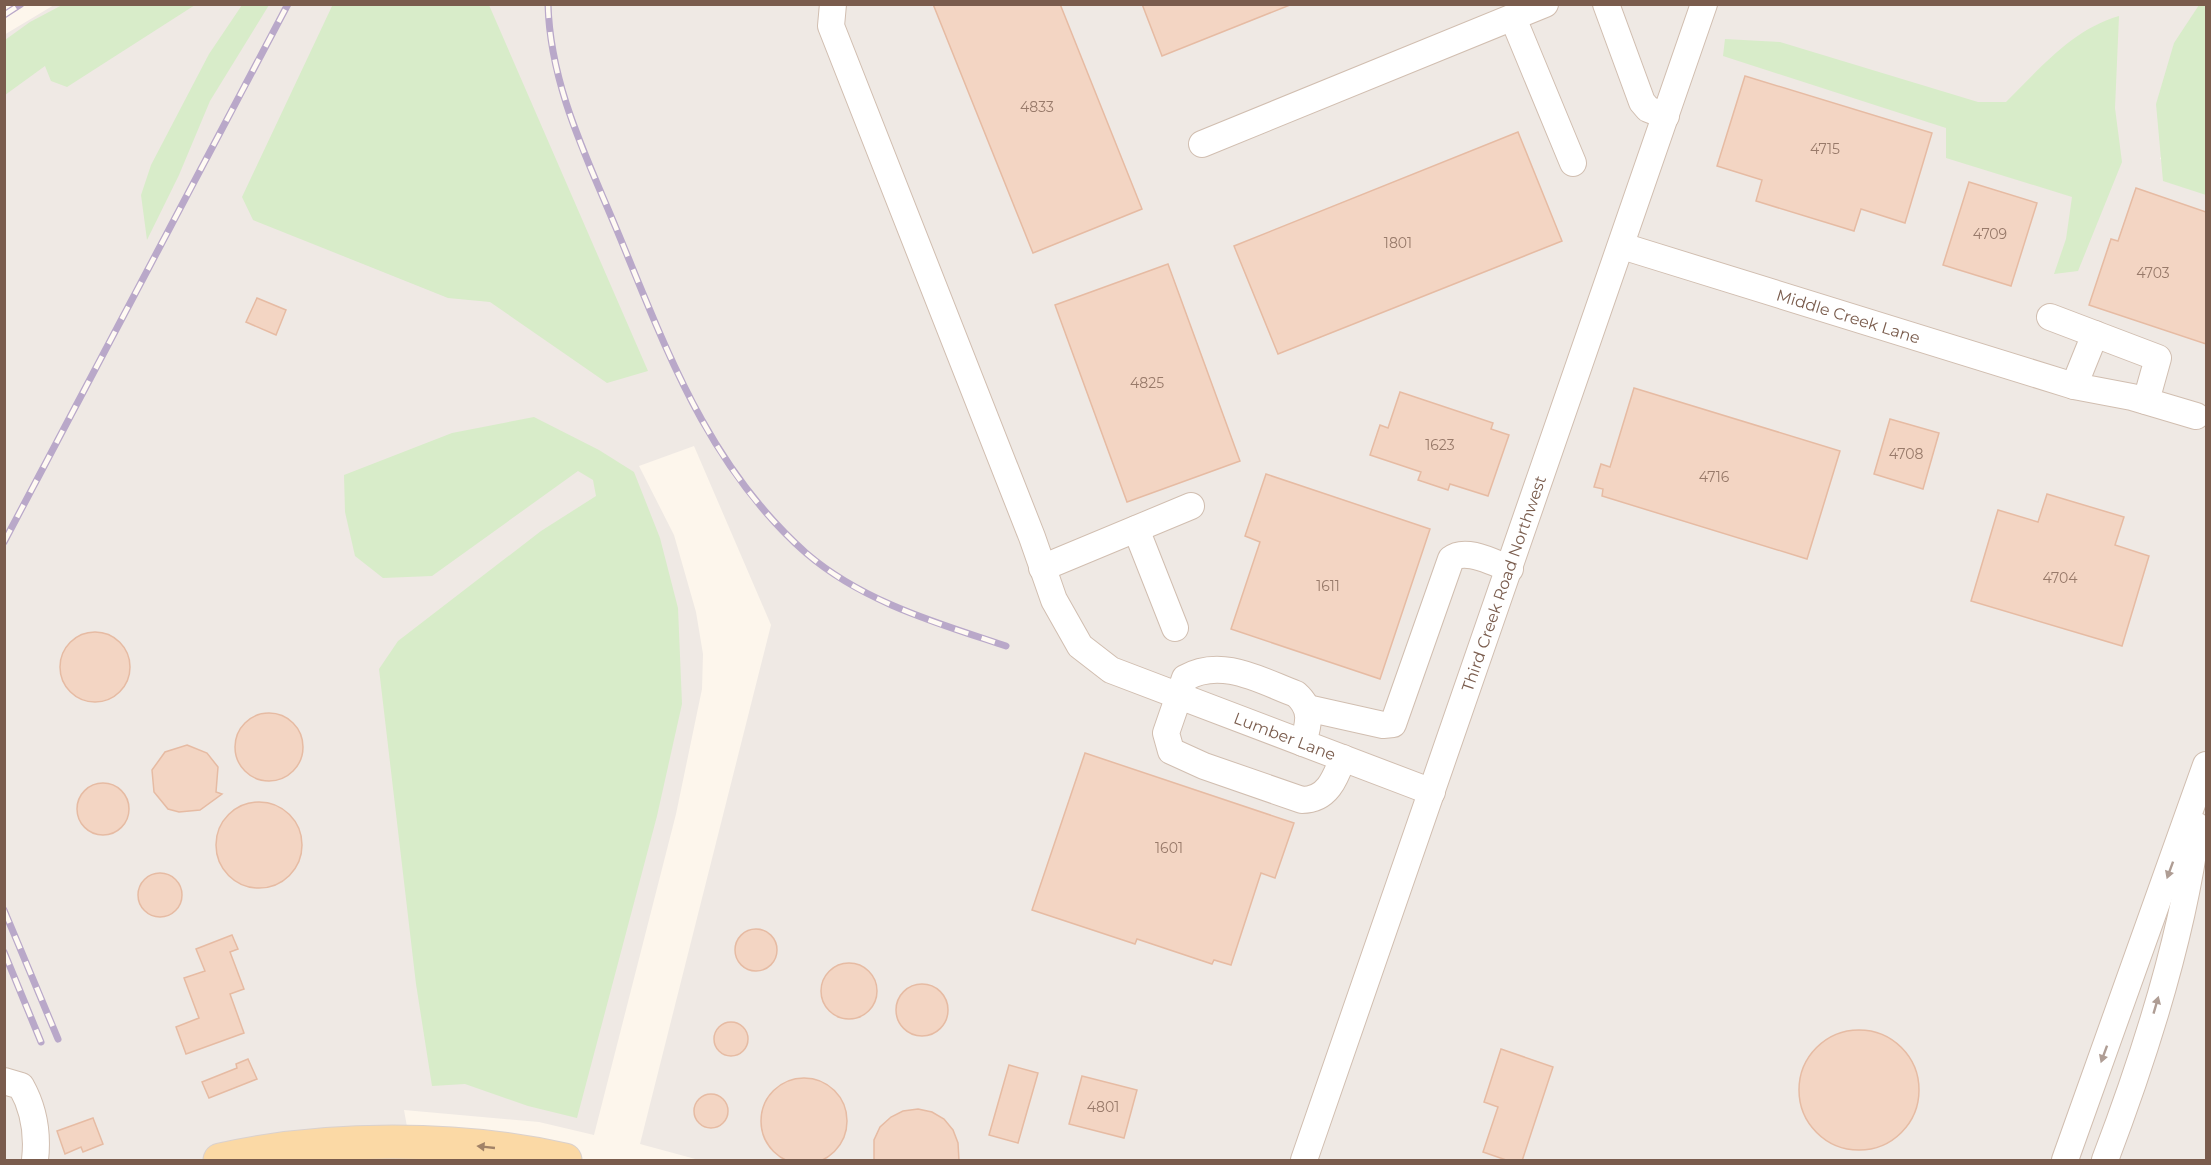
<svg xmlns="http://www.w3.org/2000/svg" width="2211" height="1165" viewBox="0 0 2211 1165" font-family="Montserrat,sans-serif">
  <rect width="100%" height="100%" fill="#fdf6ec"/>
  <path fill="#efe9e4" d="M54 5H2206V47L2160 159 2206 173V1160H699L640 1144 771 625 694 446 639 466 674 535 696 612 703 654 702 689 676 814 594 1135 539 1122 404 1110 413 1160H5L4 35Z"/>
  <g fill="#d8ecc9">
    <path d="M64 4H195V5L67 87 51 81 45 66 5 95V40L30 22Z"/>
    <path d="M333 4 489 5 648 371 607 383 490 302 448 298 253 220 242 197Z"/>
    <path d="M242 5H269L210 101 179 175 147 240 141 195 151 165 209 54Z"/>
    <path d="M2199 5H2206V195L2163 181 2156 104 2174 43Z"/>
    <path d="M2119 16 2115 108 2122 162 2078 271 2054 274 2066 239 2072 197 1946 158V128L1723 56 1725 39 1780 42 1978 102H2006C2041 68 2071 30 2119 16Z"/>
    <path d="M534 417 599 450 634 472 660 538 678 608 682 704 657 816 577 1118 528 1106 465 1084 432 1086 416 984 379 669 398 641 541 531 596 496 593 480 578 471 432 576 383 578 355 556 345 512 344 475 452 433Z"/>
  </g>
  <g fill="#f3d5c3" stroke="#e6bba3" stroke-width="1.5">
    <path d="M933 4H1060L1142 209 1033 253Z"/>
    <path d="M1142 4H1290V5L1162 56Z"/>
    <path d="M1745 76 1932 133 1905 223 1861 209 1854 231 1756 201 1762 180 1717 166Z"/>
    <path d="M1518 132 1562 241 1278 354 1234 246Z"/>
    <path d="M1969 182 2037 203 2011 286 1943 265Z"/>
    <path d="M2136 188 2206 212V344L2089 305 2111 239 2118 241Z"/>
    <path d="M1168 264 1240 461 1127 502 1055 305Z"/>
    <path d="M257 298 286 310 276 335 246 322Z"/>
    <path d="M1634 388 1840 451 1807 559 1602 496 1603 489 1594 487 1601 464 1610 467Z"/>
    <path d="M1400 392 1493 423 1491 429 1509 435 1488 496 1450 484 1448 490 1418 480 1421 472 1370 455 1380 425 1388 428Z"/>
    <path d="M1890 419 1939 433 1923 489 1874 474Z"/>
    <path d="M1266 474 1430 529 1380 679 1231 629 1260 542 1245 536Z"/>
    <path d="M2047 494 2124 517 2115 545 2149 556 2122 646 1971 601 1998 510 2038 522Z"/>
    <circle cx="95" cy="667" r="35"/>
    <circle cx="269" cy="747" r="34"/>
    <path d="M187 745 207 753 218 767 216 792 222 794 200 810 179 812 168 809 154 792 152 770 165 752Z"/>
    <path d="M1085 753 1294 823 1275 878 1261 873 1231 965 1214 960 1212 964 1137 939 1135 944 1032 910Z"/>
    <circle cx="103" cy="809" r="26"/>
    <circle cx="259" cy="845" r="43"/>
    <circle cx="160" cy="895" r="22"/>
    <circle cx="756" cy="950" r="21"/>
    <path d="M232 935 238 949 230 952 244 989 230 994 244 1033 186 1054 176 1027 199 1018 184 978 205 971 196 949Z"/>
    <circle cx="849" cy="991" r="28"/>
    <circle cx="922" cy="1010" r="26"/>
    <circle cx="731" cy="1039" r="17"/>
    <circle cx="1859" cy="1090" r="60"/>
    <path d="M1501 1049 1553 1067 1522 1161H1509L1483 1152 1498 1107 1484 1102Z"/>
    <path d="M248 1059 257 1079 209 1098 202 1082 237 1068 236 1064Z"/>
    <path d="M1009 1065 1038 1073 1018 1143 989 1135Z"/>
    <path d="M1082 1076 1137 1090 1124 1138 1069 1124Z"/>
    <circle cx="804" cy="1121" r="43"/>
    <circle cx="711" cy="1111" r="17"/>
    <path d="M918 1109 932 1112 944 1119 953 1130 958 1143 959 1161H874V1140L880 1127 891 1117 903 1111Z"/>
    <path d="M93 1118 103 1144 83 1152 81 1147 65 1154 57 1131Z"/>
  </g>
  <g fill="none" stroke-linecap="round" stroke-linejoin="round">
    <g stroke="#d1beb0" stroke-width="28">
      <g id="minor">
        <path id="s1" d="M833 4 831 26 1032 537 1054 600 1080 646 1111 670 1432 792"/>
        <path d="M1606 4 1642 102 1648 109 1666 116"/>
        <path d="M1513 18 1573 163"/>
        <path d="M1202 144 1545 4"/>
        <path id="s2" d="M1622 246 2074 386 2132 397 2196 416"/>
        <path d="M2050 317 2158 358 2146 401"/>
        <path d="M2074 386 2095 334"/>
        <path d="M1136 529 1175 628"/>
        <path d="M1042 568 1191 506"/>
        <path d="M1307 708 1383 725 1393 724 1451 559C1466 547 1494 563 1510 569"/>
        <path d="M1303 743C1309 723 1313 709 1296 694 1261 681 1222 657 1185 678L1166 733 1171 751 1204 766 1302 800C1327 800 1335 779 1343 758"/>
        <path d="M4 1081 21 1086C34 1109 38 1134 35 1160"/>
        <path id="s3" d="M1304 1160 1704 4"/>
        <path d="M2065 1160 2206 765"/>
        <path d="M2105 1160C2145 1055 2183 938 2197 826"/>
      </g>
    </g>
    <g stroke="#dad1cd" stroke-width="35">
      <path id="major" d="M220 1160C326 1136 459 1136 565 1160"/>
    </g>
    <use href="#minor" stroke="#fff" stroke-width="26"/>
    <use href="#major" stroke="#fbd9a5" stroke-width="33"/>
    <g stroke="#b9a8c9" stroke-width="7">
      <g id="rail">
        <path d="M548 4C550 84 586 156 616 228 666 348 706 464 806 553 863 602 937 623 1006 646"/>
        <path d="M4 15 21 4"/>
        <path d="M4 542 288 4"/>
        <path d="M4 910 58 1039"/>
        <path d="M4 952 41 1042"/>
      </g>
    </g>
    <use href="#rail" stroke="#fffaf3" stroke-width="4.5" stroke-dasharray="14" stroke-linecap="butt"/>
  </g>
  <defs><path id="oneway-solid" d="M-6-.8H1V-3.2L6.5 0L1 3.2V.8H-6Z" transform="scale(1.5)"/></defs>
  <g fill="#af9d94">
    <use href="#oneway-solid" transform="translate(2170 870) rotate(110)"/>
    <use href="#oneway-solid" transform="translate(2156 1005) rotate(-74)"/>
    <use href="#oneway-solid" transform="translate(2104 1054) rotate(110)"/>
  </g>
  <use fill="#a18267" href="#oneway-solid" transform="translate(486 1147) rotate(-174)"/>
  <g text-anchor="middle" stroke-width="4.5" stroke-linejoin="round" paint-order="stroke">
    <g font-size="14" fill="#987a6a">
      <text x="1037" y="112">4833</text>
      <text x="1825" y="154">4715</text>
      <text x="1990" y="239">4709</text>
      <text x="1398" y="248">1801</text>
      <text x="2153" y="278">4703</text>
      <text x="1147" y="388">4825</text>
      <text x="1440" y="450">1623</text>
      <text x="1906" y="459">4708</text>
      <text x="1714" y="482">4716</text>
      <text x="2060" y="583">4704</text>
      <text x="1328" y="591">1611</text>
      <text x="1169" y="853">1601</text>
      <text x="1103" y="1112">4801</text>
    </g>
    <g font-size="16" fill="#7a5c4d" stroke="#fffaf3">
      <text dy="6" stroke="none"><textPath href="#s2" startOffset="237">Middle Creek Lane</textPath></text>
      <text dy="6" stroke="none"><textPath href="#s3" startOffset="610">Third Creek Road Northwest</textPath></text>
      <text dy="6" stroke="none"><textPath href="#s1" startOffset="916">Lumber Lane</textPath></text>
    </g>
  </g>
  <rect width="2211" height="1165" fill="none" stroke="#7a5c4d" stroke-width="12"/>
</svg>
